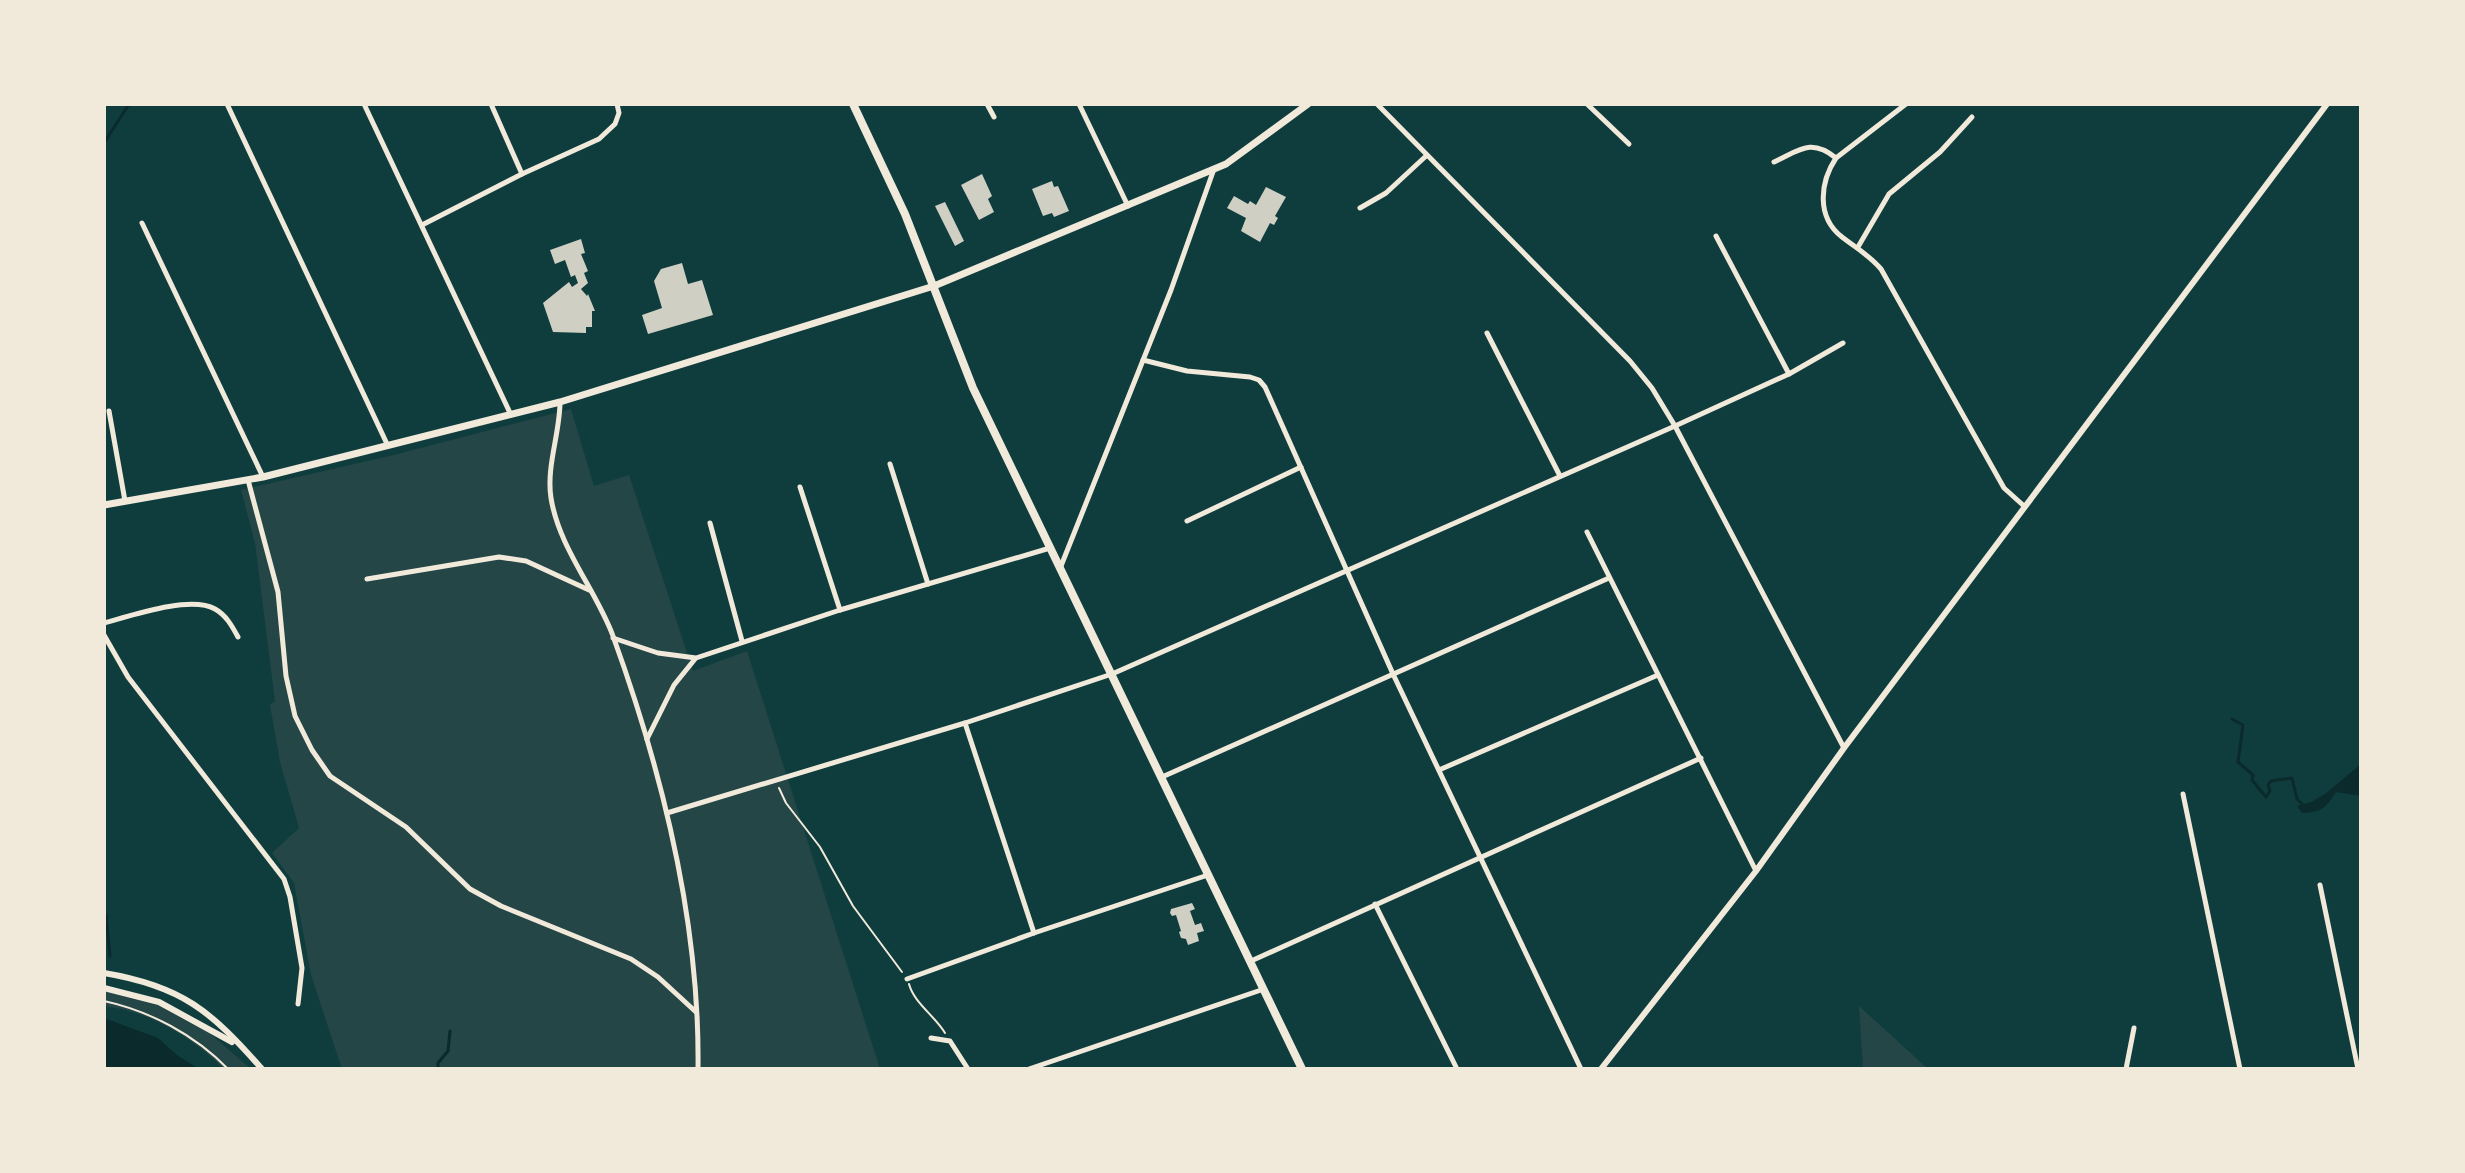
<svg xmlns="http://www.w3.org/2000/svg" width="2465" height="1173" viewBox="0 0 2465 1173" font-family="'Playfair Display',serif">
  <rect width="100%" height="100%" fill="#0f3d3e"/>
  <g fill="#244646">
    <path d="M571 409 594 486 629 475 693 671 747 651 880 1069H342L311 975 294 883 272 853 299 828 280 762 270 705 275 701 255 543 241 490 394 455Z"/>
    <path d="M104 989 159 1003 207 1031 251 1069H224C196 1040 148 1010 107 1007L104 1003Z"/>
    <path d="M1859 1006 1928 1069H1863Z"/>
  </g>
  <g fill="#0a2a2b">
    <path d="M2361 764V796L2336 792C2326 808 2322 812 2302 813L2297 806 2311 802 2325 794Z"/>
    <path d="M104 1018 158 1038 177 1055 199 1069H104Z"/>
  </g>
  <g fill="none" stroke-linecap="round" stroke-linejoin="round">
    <g stroke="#0a2a2b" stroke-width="3">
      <path d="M104 143 129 104"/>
      <path d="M2232 719 2243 725 2238 762 2253 775 2252 780 2266 797 2270 791 2268 785 2271 781 2292 778 2297 799 2303 805"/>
      <path d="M104 913 106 915 110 956"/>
      <path d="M438 1069V1063L448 1051 450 1031"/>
    </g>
  </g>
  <g fill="#cfcfc3">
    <path d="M982 174 992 196 988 199 994 212 979 220 961 185Z"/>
    <path d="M1052 181 1054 187 1058 186 1069 211 1054 217 1052 213 1043 216 1032 189Z"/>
    <path d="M1266 187 1286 197 1275 216 1278 218 1274 225 1270 223 1260 242 1241 231 1246 218 1227 208 1234 196 1248 204 1250 201 1256 205Z"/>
    <path d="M945 202 964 241 955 246 935 206Z"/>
    <path d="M581 239 585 253 581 254 588 271 584 273 588 283 581 289 587 296 588 294 595 311H592V327H586V333L553 332 543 303 569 282 572 287 578 283 575 275 571 277 565 260 555 264 550 250Z"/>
    <path d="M682 263 688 284 702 280 713 315 648 334 642 315 662 308 654 281 661 269Z"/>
    <path d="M1192 903 1195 909 1190 911 1195 925 1201 923 1204 931 1197 933 1199 941 1188 945 1186 939 1181 938 1179 932 1181 931 1176 915 1172 916 1170 913 1171 909Z"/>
  </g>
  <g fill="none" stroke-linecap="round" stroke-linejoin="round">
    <g stroke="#f1e9da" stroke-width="2">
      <path d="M779 788 786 803 820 847 853 906 902 972"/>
      <path d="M909 984C914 1003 935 1016 945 1033"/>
      <path d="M104 1001C150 1011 195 1035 228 1069"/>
    </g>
    <g stroke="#f1e9da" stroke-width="5">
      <path d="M227 104 388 446"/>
      <path d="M364 104 511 415"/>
      <path d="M491 104 522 174"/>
      <path d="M987 104 994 117"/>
      <path d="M1079 104 1128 206"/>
      <path d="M1377 104 1630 361 1652 388 1675 426 1844 748"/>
      <path d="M1587 104 1629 144"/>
      <path d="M1906 104 1836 158C1820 182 1816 217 1842 237 1856 248 1869 255 1881 269L2004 488 2024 506"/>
      <path d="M1774 162C1800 150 1811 138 1836 158"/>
      <path d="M1360 208 1386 193 1426 156"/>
      <path d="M142 223 263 477"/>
      <path d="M422 225 522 174 599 139 615 124 619 113 617 104"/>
      <path d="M1716 236 1789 374"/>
      <path d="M1858 247 1889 194 1940 152 1972 117"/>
      <path d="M1487 333 1560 476"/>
      <path d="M1143 360 1187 371 1250 377 1259 380 1265 387 1393 674 1581 1069"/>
      <path d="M560 402C560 433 546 467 551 498 559 548 596 590 613 636 663 774 700 922 698 1069"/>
      <path d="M109 411 125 501"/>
      <path d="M890 464 928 584"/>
      <path d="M248 480 278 592 286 676 295 716 312 750 330 776 406 827 470 889 501 906 631 959 658 977 696 1012"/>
      <path d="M800 487 840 610"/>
      <path d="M1187 521 1301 467"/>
      <path d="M710 523 742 641"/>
      <path d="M1587 532 1756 871"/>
      <path d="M1061 566 1171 290 1214 169"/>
      <path d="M367 579 499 557 526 561 589 590"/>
      <path d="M104 623C130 616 190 595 215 609 226 615 232 626 238 637"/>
      <path d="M104 635 128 677 284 879 290 897 302 968 298 1004"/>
      <path d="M613 638 658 653 696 658 840 610 1050 548"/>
      <path d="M965 723 1034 933"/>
      <path d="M647 739 674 685 695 659"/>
      <path d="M1439 770 1658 675"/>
      <path d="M1162 777 1609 578"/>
      <path d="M2183 794 2240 1069"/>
      <path d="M667 813 965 723 1112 674 1675 426 1789 374 1843 343"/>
      <path d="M2320 885 2358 1069"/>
      <path d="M1375 904 1457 1069"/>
      <path d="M1251 961 1701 758"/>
      <path d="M907 979 1034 933 1208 875"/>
      <path d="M931 1038 950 1041 968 1069"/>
      <path d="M1029 1069 1264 989"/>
      <path d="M2126 1069 2134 1028"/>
    </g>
    <g stroke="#f1e9da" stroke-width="6">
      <path d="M104 973C182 986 211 1011 262 1069"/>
      <path d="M104 988 159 1002 232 1042"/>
      <path d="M1601 1069 1756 871 1844 748 2327 104"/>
    </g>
    <path stroke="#f1e9da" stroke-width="7" d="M104 505 263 477 560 402 934 286 1226 164 1308 104"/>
    <path stroke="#f1e9da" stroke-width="8" d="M853 104 905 214 973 388 1302 1069"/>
  </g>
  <rect width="2465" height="1173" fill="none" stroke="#f1e9da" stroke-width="212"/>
</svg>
